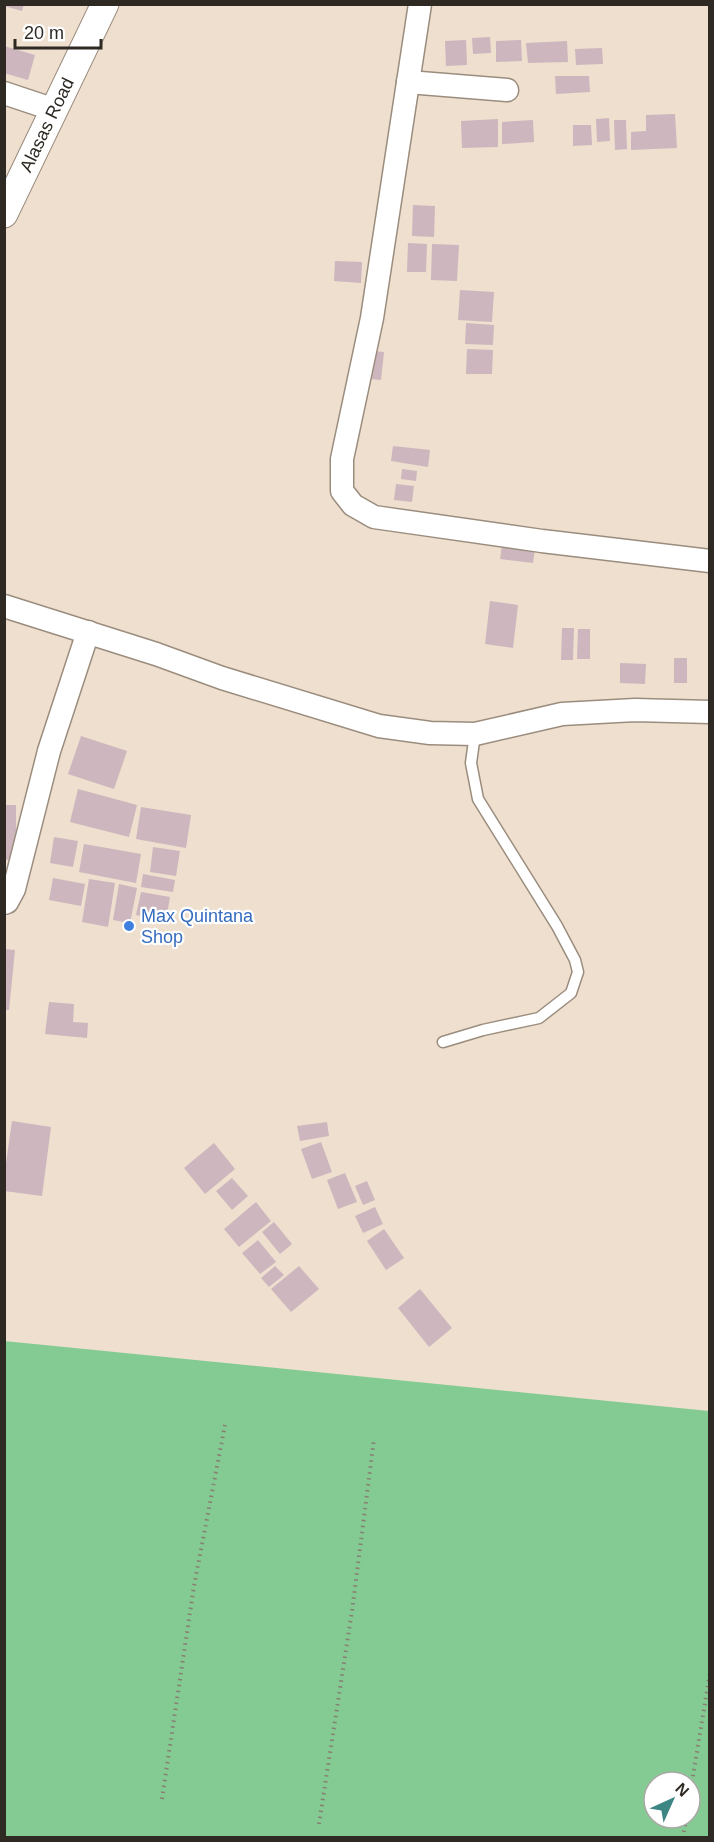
<svg xmlns="http://www.w3.org/2000/svg" width="714" height="1842" viewBox="0 0 714 1842" font-family="Arial,sans-serif">
  <rect width="100%" height="100%" fill="#eedfcf"/>
  <path fill="#84cb93" fill-rule="evenodd" d="M4 1341 709 1411V1837H5ZM654 1782H690V1818H654Z"/>
  <g fill="#cdb6bd">
    <path d="M4 4H24L22 11 4 6Z"/>
    <path d="M490 37 491 53 473 54 472 38Z"/>
    <path d="M466 40 467 65 446 66 445 41Z"/>
    <path d="M521 40 522 61 496 62V41Z"/>
    <path d="M567 41 568 62 528 63 526 43Z"/>
    <path d="M4 46 35 55 28 80 4 73Z"/>
    <path d="M602 48 603 64 576 65 575 49Z"/>
    <path d="M555 76H589L590 92 556 94Z"/>
    <path d="M675 114 677 148 631 150V132L646 131V115Z"/>
    <path d="M609 118 610 141 597 142 596 119Z"/>
    <path d="M498 119V147L462 148 461 121Z"/>
    <path d="M533 120 534 142 502 144V122Z"/>
    <path d="M614 120H626L627 149 615 150Z"/>
    <path d="M573 125H591L592 145 573 146Z"/>
    <path d="M413 205 435 206 434 237 412 236Z"/>
    <path d="M408 243 427 244 426 272H407Z"/>
    <path d="M432 244 459 245 457 281 431 280Z"/>
    <path d="M335 261 362 262 361 283 334 281Z"/>
    <path d="M460 290 494 292 492 322 458 320Z"/>
    <path d="M466 323 494 325 493 345 465 344Z"/>
    <path d="M467 349 493 350 492 374H466Z"/>
    <path d="M373 351 384 352 381 380 369 379Z"/>
    <path d="M393 446 430 450 428 467 391 461Z"/>
    <path d="M402 469 417 471 416 481 401 479Z"/>
    <path d="M396 484 414 486 412 502 394 500Z"/>
    <path d="M502 545 535 549 533 563 500 559Z"/>
    <path d="M490 601 518 605 513 648 485 644Z"/>
    <path d="M562 628H574L573 660H561Z"/>
    <path d="M578 629H590V659H577Z"/>
    <rect x="674" y="658" width="13" height="25"/>
    <path d="M620 663 646 664 645 684 620 683Z"/>
    <path d="M81 736 127 751 114 789 68 774Z"/>
    <path d="M78 789 137 805 129 837 70 822Z"/>
    <path d="M4 805H16V859L4 860Z"/>
    <path d="M141 807 191 815 186 848 136 839Z"/>
    <path d="M54 837 78 841 73 867 50 863Z"/>
    <path d="M84 844 141 854 136 883 79 872Z"/>
    <path d="M153 847 180 851 176 876 150 872Z"/>
    <path d="M143 874 175 880 173 892 141 887Z"/>
    <path d="M53 878 85 884 81 906 49 900Z"/>
    <path d="M89 879 115 883 108 927 82 922Z"/>
    <path d="M119 884 137 888 130 923 113 920Z"/>
    <path d="M141 892 170 897 166 921 136 915Z"/>
    <path d="M4 949 15 950 9 1010H4Z"/>
    <path d="M49 1002 74 1004 73 1022 88 1023 87 1038 45 1034Z"/>
    <path d="M12 1121 51 1127 42 1196 4 1191V1177Z"/>
    <path d="M327 1122 329 1136 300 1141 297 1126Z"/>
    <path d="M321 1142 332 1172 312 1179 301 1149Z"/>
    <path d="M214 1143 235 1169 205 1194 184 1168Z"/>
    <path d="M345 1173 357 1202 338 1209 327 1180Z"/>
    <path d="M232 1178 248 1196 232 1210 216 1191Z"/>
    <path d="M367 1181 375 1200 363 1205 355 1186Z"/>
    <path d="M256 1202 271 1221 239 1247 224 1229Z"/>
    <path d="M375 1207 383 1224 363 1233 355 1216Z"/>
    <path d="M274 1222 292 1244 280 1254 262 1232Z"/>
    <path d="M384 1229 404 1258 386 1270 367 1241Z"/>
    <path d="M258 1240 276 1262 260 1274 242 1253Z"/>
    <path d="M275 1266 284 1275 269 1287 261 1278Z"/>
    <path d="M299 1266 319 1289 291 1312 271 1289Z"/>
    <path d="M420 1289 452 1328 429 1347 398 1308Z"/>
  </g>
  <g fill="none" stroke-linecap="round" stroke-linejoin="round">
    <g stroke="#9b8d7e" stroke-width="13">
      <path id="service" d="M443 1042 483 1030 539 1018 571 993 578 972 575 960 557 926 478 799 471 763 475 734"/>
    </g>
    <g stroke="#9b8d7e" stroke-width="25">
      <g id="minor">
        <path d="M420 4 372 318 342 459V491L353 505 374 517 542 541 710 561"/>
        <path d="M408 82 507 90"/>
        <path d="M4 93 55 110"/>
        <path d="M4 606 156 654 222 678 379 726 430 733 475 734 562 714 635 710 710 712"/>
        <path d="M4 903 7 902 14 889 49 751 88 632"/>
      </g>
    </g>
    <g stroke="#9b8d7e" stroke-width="29">
      <g id="tertiary">
        <path id="s1" d="M4 214 105 4"/>
      </g>
    </g>
    <g stroke="#887f73" stroke-width="4" stroke-dasharray="1.5 4.5" stroke-linecap="butt">
      <path d="M690 1794 710 1673"/>
      <path d="M162 1799 194 1586 225 1425"/>
      <path d="M319 1824 352 1611 374 1439"/>
      <path d="M683 1838 686 1818"/>
    </g>
    <use href="#service" stroke="#fff" stroke-width="10"/>
    <use href="#minor" stroke="#fff" stroke-width="22"/>
    <use href="#tertiary" stroke="#fff" stroke-width="27"/>
  </g>
  <circle fill="#3f7fe0" stroke="#fff" stroke-width="2" cx="129" cy="926" r="6"/>
  <g text-anchor="middle" stroke-width="4.5" stroke-linejoin="round" paint-order="stroke">
    <g font-size="18" fill="#2e2922" stroke="#fff">
      <text dy="6" stroke="none"><textPath href="#s1" startOffset="99">Alasas Road</textPath></text>
    </g>
    <g font-size="18" fill="#366cbe" stroke="#fff" text-anchor="start">
      <text x="141" y="922">Max Quintana<tspan x="141" dy="21">Shop</tspan></text>
    </g>
  </g>
  <rect width="714" height="1842" fill="none" stroke="#2e2922" stroke-width="12"/>
  <g transform="translate(672 1800) rotate(45)"><circle r="28" fill="#ffffff" stroke="#aba9a7" stroke-width="1.5"/>
  <path d="M0-4.5L10 22L0 15L-10 22Z" fill="#3e8684"/>
  <text y="-9" font-size="16" font-weight="bold" text-anchor="middle" fill="#2e2922">N</text>
  </g>
  <path d="M15 39v9h86v-9" fill="none" stroke="#2e2922" stroke-width="3"/>
  <text x="24" y="39" font-size="18" fill="#2e2922" stroke="#ffffff" stroke-width="4.5" paint-order="stroke">20 m</text>
</svg>
